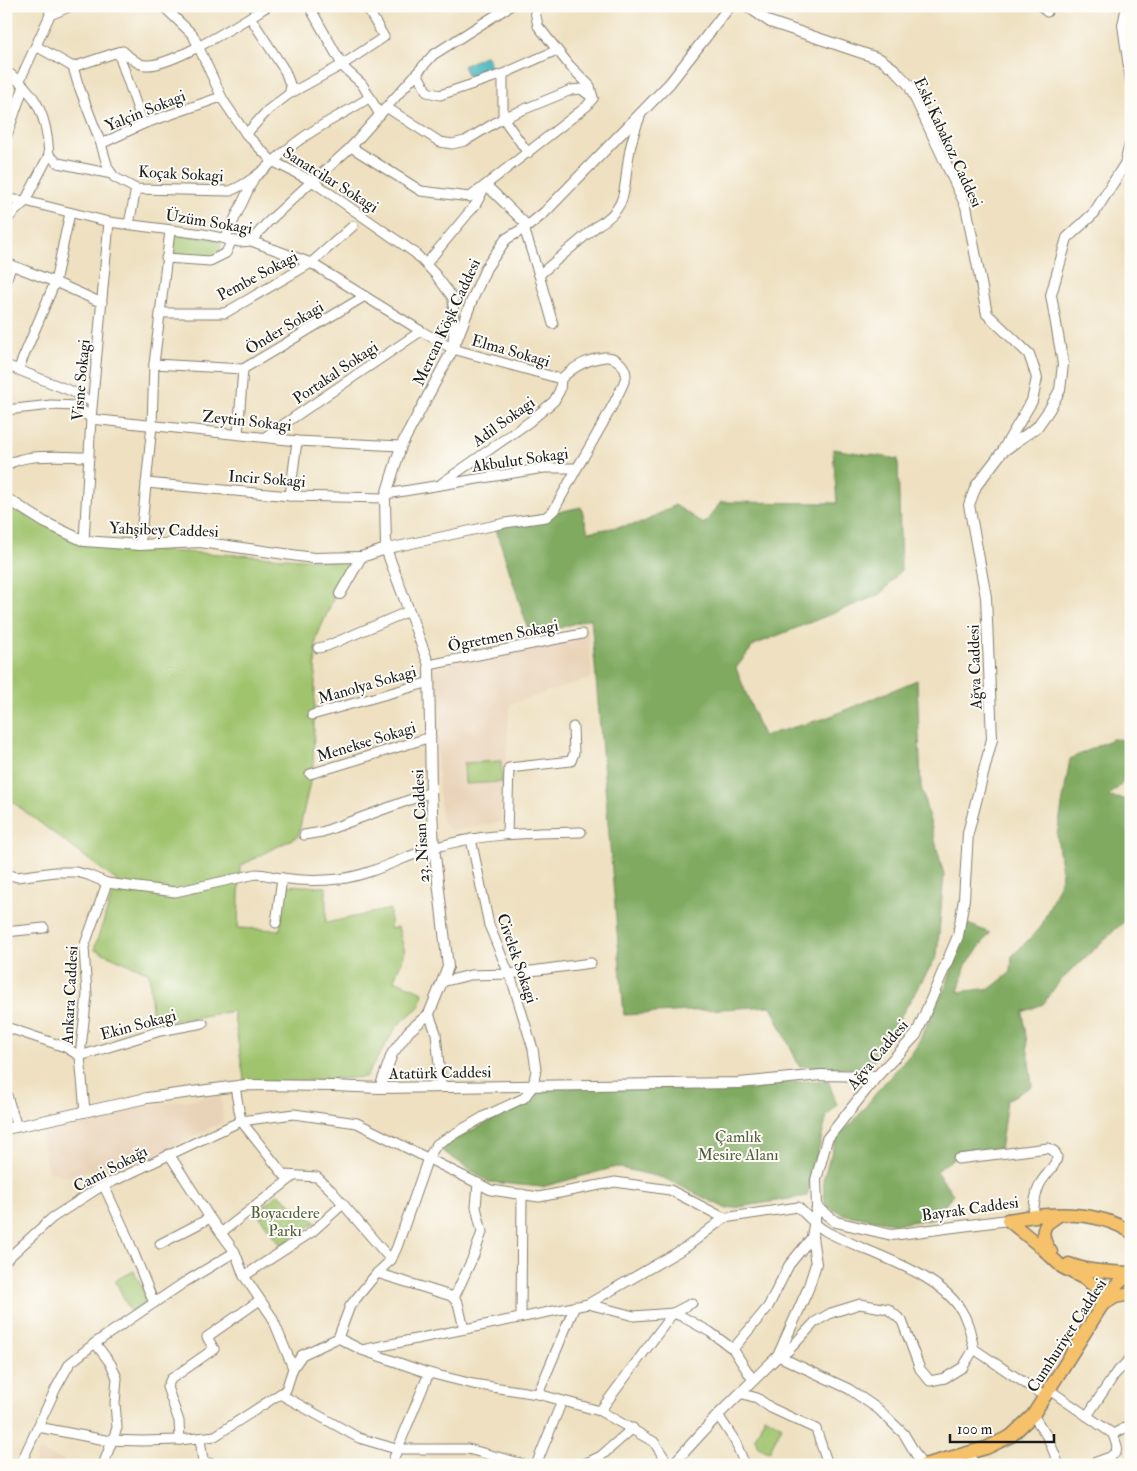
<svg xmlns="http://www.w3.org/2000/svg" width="1137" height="1471" viewBox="0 0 1137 1471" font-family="'IM FELL Double Pica',serif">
  <rect width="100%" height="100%" fill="#fdfcf7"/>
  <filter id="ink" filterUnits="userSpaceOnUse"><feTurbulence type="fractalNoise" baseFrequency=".02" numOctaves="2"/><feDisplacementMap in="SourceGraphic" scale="10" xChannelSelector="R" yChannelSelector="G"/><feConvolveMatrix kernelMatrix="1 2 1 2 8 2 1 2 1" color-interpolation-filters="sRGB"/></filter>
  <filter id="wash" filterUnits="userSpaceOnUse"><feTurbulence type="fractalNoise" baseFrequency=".0096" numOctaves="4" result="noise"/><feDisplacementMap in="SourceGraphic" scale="20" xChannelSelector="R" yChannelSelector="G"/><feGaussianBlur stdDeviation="1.12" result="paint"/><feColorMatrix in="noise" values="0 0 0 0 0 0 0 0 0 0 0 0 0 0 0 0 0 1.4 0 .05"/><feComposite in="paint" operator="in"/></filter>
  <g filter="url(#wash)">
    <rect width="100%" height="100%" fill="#eee0c0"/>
    <g fill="#e9d3b8">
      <path d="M588 628 592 678 510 704 501 822 451 831 441 820 432 668Z"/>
      <path d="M221 1095 223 1122 94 1184 89 1171 65 1177 47 1171 41 1128 153 1105Z"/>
      <path d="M38 1451 64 1460 62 1465H34Z"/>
    </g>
    <g fill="#a0c46e" stroke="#5e7045">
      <path d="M174 234 222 240 220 253 214 258 172 254Z"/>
      <path d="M6 504 10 508 103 548 239 555 349 562 316 639 313 769 298 836 240 866 238 928 280 930 285 885 326 887V923L390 909V929L398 927 405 952 394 980 423 992 421 1005 397 1026 366 1077 245 1085 233 1011 153 1024 149 973 94 949 117 881 6 797Z"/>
      <path d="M501 761 502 782 465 784 464 763Z"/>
      <path d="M278 1194 316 1222 281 1245 256 1212Z"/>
      <path d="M134 1271 149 1302 130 1311 115 1280Z"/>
      <path d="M765 1416 782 1426 769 1452 758 1447 755 1438Z"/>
    </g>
    <g fill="#80aa61" stroke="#4e633e">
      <path d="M833 449 898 459 901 570 881 594 754 645 736 668 763 736 826 718 917 680 921 787 944 875 937 956 869 1069 799 1066 771 1006 624 1015 591 618 544 633 529 632 495 526 581 507 588 532 642 523 675 505 704 524 721 502 837 503Z"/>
      <path d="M1112 739 1131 740V775L1108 797 1131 800V915L1059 982 1043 1004 1023 1012 1032 1086 1007 1100 1000 1151 961 1153 936 1171 953 1194 936 1218 898 1224 846 1215 825 1206 823 1180 836 1138 854 1121 881 1087 915 1049 946 986 968 924 990 933 966 965 958 992 991 988 1011 972 1012 956 1041 927 1062 877 1057 835 1070 759Z"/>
      <path d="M828 1080 837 1105 827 1116 807 1196 727 1209 664 1178 616 1167 542 1187 489 1182 441 1150 448 1143 528 1101 537 1088 739 1085Z"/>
    </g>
    <path fill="#43b3ba" stroke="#30686b" d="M486 55 491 66 468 77 463 66Z"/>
  </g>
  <g filter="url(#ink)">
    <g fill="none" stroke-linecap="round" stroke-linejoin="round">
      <g stroke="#857e6e" stroke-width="11">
        <g id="minor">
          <path d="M163 6 193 35 223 100 246 134 272 161 312 181 415 253 435 274 453 298 454 324 453 344"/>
          <path d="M309 6 344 68 362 84 380 115"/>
          <path d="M534 6 538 26 570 66 590 86 593 98"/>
          <path d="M1041 6 1047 12 1049 6"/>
          <path d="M50 15 71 6"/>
          <path d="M250 17 285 71 291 87 289 94"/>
          <path d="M36 46 73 67 118 52 123 51C129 57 138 65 146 65 172 67 243 21 268 6"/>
          <path d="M118 52 143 124"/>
          <path d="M73 67 78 84 101 144 108 168 114 177 136 189 230 191C258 180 277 155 301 139 323 123 348 112 370 97"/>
          <path d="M6 71C38 93 47 118 49 155L58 163 112 174"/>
          <path d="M417 73 427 92 440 95 503 74 557 50"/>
          <path d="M503 74V118L528 153"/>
          <path d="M19 82 50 15 49 6"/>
          <path d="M386 107 440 142 452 144 465 141 503 118 571 90 581 89 593 98"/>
          <path d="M246 134 268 110 289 94 342 65 384 37 366 6"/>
          <path d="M6 138 24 86"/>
          <path d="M101 144 143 124 221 97"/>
          <path d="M351 147 421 191 470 197 555 131 587 106 593 98"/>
          <path d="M6 199 25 201 109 222 203 234 240 242 251 241 311 263 421 331 453 349 561 379"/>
          <path d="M25 201 49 155"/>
          <path d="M129 224 136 189"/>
          <path d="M524 228 539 275"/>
          <path d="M225 239 254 178"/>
          <path d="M251 241 267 223 312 181 318 177 351 147 433 55 510 6"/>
          <path d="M166 258 210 261 226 253 232 240"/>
          <path d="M6 263 55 282 102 303"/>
          <path d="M426 264 476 204 486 185 528 226"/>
          <path d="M6 280 12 265"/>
          <path d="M161 313H225L311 263 353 226"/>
          <path d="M553 324 539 275 598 225C630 207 623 186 629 155 631 141 636 127 641 114"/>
          <path d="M154 364 243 369 365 296"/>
          <path d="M6 365 71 391 92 402"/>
          <path d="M18 370 55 282 70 213"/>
          <path d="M6 410 51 405 78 406 91 419 297 441 401 446"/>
          <path d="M238 434 243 369"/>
          <path d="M265 437 421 331"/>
          <path d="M6 466C23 452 67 457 89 457"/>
          <path d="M146 483 290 496 385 498"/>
          <path d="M386 494 544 468H577C585 455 626 385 626 375 625 365 615 356 605 357 588 359 572 368 561 379L560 390 554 401 529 422 442 483"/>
          <path d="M290 496 297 441"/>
          <path d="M84 541 91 419 109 222"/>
          <path d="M140 545 152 425 154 364 170 231"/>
          <path d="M386 549 505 523 546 517 554 510 577 468"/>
          <path d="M318 648 327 646 409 611"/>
          <path d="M429 665 582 634"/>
          <path d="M312 715 430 682"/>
          <path d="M310 774 431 737"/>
          <path d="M507 834 509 768 571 761 574 753 573 727"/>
          <path d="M304 835 322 832 431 792"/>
          <path d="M6 874 17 877 55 872H76L88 875 107 883 175 892 256 874C265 874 273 877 282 878 300 881 321 881 339 879 372 875 402 857 433 848 481 833 531 833 581 832"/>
          <path d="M276 923 282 878"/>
          <path d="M6 932 44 928"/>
          <path d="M442 982 470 975 509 974 591 963"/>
          <path d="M429 1014 436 1033 441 1087"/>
          <path d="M6 1027 65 1047 80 1056"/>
          <path d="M80 1056 160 1031 203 1023"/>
          <path d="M235 1087 241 1121 284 1175 317 1177 331 1190 391 1260"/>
          <path d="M6 1093 17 1127"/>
          <path d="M85 1112 80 1056 87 995 84 947 107 883"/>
          <path d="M169 1154 210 1218 235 1252 244 1276 272 1317 293 1368"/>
          <path d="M958 1159 1048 1148 1054 1151 1057 1156C1057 1166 1045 1174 1040 1184 1035 1194 1034 1205 1033 1216"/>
          <path d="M104 1186 124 1229 154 1303"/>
          <path d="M222 1232 294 1176"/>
          <path d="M160 1244 210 1218"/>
          <path d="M6 1260 52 1218 97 1189 241 1121 294 1114 357 1123 491 1190 539 1197 615 1182 670 1190 724 1218"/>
          <path d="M377 1273 451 1296 458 1303 464 1329"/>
          <path d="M244 1276 312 1232 342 1205"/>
          <path d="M454 1298 474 1255 482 1232 476 1207 478 1183"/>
          <path d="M588 1304 634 1316 673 1313 681 1316 710 1332 733 1349 753 1380"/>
          <path d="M521 1317 522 1194"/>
          <path d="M338 1338 350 1306 377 1273 391 1260 397 1247 428 1158 437 1144 485 1116 524 1098 533 1086 536 1070 533 1049 513 984 489 925 471 839"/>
          <path d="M95 1343 111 1364 117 1378 115 1403 117 1428 103 1465"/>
          <path d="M733 1349 768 1307 789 1265 812 1237"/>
          <path d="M362 1350 588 1304 688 1246 724 1218 798 1207C807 1216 816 1226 827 1232 867 1253 937 1271 961 1310 969 1322 971 1336 974 1349L1044 1396"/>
          <path d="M778 1356 788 1351 815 1322 831 1313 860 1304 888 1309 902 1321 920 1369 930 1381 945 1378 963 1367 974 1349"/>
          <path d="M778 1356 849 1389 878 1409 904 1434 922 1465"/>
          <path d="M1048 1389 1113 1434 1117 1446 1116 1452 1110 1457 1088 1465"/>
          <path d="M740 1393 757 1398 771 1408 816 1429 828 1465"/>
          <path d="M280 1394 359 1438 396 1449H468L527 1465"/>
          <path d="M538 1394 575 1306"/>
          <path d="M600 1411 673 1313 692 1303"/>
          <path d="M718 1415 735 1441 745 1465"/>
          <path d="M1033 1415 1048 1438 1059 1465"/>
          <path d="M1087 1416 1115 1374 1131 1358"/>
          <path d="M38 1427 105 1440 142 1441 180 1440 215 1436 286 1390 293 1368 302 1355 338 1338 362 1350 425 1372 473 1384 538 1394 600 1411 654 1442 669 1465"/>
          <path d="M1113 1434 1131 1425"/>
          <path d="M200 1438 203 1462 217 1465"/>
          <path d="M180 1440 179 1421 167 1387 171 1379 214 1349 207 1337 260 1300"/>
          <path d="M970 1452 974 1465"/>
          <path d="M20 1465 56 1388 70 1363 95 1343 185 1282 235 1252"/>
          <path d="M391 1465 429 1373"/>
          <path d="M536 1465 562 1401"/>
          <path d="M582 1465 601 1456 633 1428"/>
        </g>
      </g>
      <g stroke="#857e6e" stroke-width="12">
        <g id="tertiary">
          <path d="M747 6 770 22 880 59 894 69 909 85 966 206 987 314 1029 354 1037 378 1032 401 1004 448"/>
          <path d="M1127 6 1123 25 1131 81"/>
          <path d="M6 219 25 201"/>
          <path d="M6 498 44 522 84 541 140 545 200 542 313 558 361 557"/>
          <path d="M340 594 361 557 386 549 385 498 401 446 453 349 472 300 486 268 506 239 528 226 545 212 670 83 730 6"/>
          <path d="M380 1088 392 1054 409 1031 429 1014 448 967 434 847 431 792 429 665 386 549"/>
          <path d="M6 1129 147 1098 245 1085 333 1086 380 1088 739 1083 821 1075 877 1076"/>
          <path d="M817 1207 836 1222 892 1235 1008 1220"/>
          <path d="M670 1465 676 1461 718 1415 778 1356 808 1289 816 1264 812 1237 817 1207 816 1180 827 1139 877 1076 916 1035 958 936 964 899 968 833 992 739 986 597 969 505 976 486 1002 452 1037 427 1049 410 1060 390 1063 364 1051 295 1067 238 1094 213 1125 164 1131 140"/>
        </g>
      </g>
      <g stroke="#857e6e" stroke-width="15">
        <g id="primary">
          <path d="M1008 1220 1042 1248 1062 1267 1087 1280 1095 1287 1101 1294V1306"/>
          <path d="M1008 1220C1048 1213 1095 1209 1131 1232"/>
          <path d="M1051 1252C1046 1245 1040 1234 1046 1225 1048 1222 1055 1218 1059 1215"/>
          <path d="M1069 1264C1089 1272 1110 1272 1131 1273"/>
          <path d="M1105 1303 1115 1297 1131 1294"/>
          <path d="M924 1465 986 1448 1011 1436 1033 1415 1111 1291 1120 1282 1131 1274"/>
        </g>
      </g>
      <use href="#minor" stroke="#fff" stroke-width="9"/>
      <use href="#tertiary" stroke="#fff" stroke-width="10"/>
      <use href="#primary" stroke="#f5c16b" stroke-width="12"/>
    </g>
  </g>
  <g text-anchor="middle" stroke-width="4" stroke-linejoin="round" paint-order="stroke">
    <g font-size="16" fill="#1c1c1c" stroke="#fdfcf7">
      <text transform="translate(145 110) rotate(-22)" y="6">Yalçin Sokagi</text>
      <text transform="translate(949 142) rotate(65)" y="6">Eski Kabakoz Caddesi</text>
      <text transform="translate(181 173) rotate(3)" y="6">Koçak Sokagi</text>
      <text transform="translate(331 179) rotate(32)" y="6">Sanatcilar Sokagi</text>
      <text transform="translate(209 221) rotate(9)" y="6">Üzüm Sokagi</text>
      <text transform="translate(257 275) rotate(-28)" y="6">Pembe Sokagi</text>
      <text transform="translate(446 322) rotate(-65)" y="6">Mercan Köşk Caddesi</text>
      <text transform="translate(284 327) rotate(-31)" y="6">Önder Sokagi</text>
      <text transform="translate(511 350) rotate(16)" y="6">Elma Sokagi</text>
      <text transform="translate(335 372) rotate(-34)" y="6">Portakal Sokagi</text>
      <text transform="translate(80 380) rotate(-85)" y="6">Visne Sokagi</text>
      <text transform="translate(247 420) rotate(6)" y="6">Zeytin Sokagi</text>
      <text transform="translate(503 421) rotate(-36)" y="6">Adil Sokagi</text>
      <text transform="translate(520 459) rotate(-8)" y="6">Akbulut Sokagi</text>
      <text transform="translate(267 478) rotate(4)" y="6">Incir Sokagi</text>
      <text transform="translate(164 529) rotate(2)" y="6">Yahşibey Caddesi</text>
      <text transform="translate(503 635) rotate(-11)" y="6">Ögretmen Sokagi</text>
      <text transform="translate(974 667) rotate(-92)" y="6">Ağva Caddesi</text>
      <text transform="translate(367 684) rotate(-16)" y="6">Manolya Sokagi</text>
      <text transform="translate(366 741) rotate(-17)" y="6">Menekse Sokagi</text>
      <text transform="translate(420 826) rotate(-93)" y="6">23. Nisan Caddesi</text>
      <text transform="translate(518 958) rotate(71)" y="6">Civelek Sokagi</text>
      <text transform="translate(69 995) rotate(-87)" y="6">Ankara Caddesi</text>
      <text transform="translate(138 1024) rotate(-15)" y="6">Ekin Sokagi</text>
      <text transform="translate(877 1054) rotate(-50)" y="6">Ağva Caddesi</text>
      <text transform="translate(440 1072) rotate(-1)" y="6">Atatürk Caddesi</text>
      <text transform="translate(110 1168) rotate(-28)" y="6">Cami Sokağı</text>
      <text transform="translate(970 1208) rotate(-8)" y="6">Bayrak Caddesi</text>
      <text transform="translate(1066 1335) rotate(-57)" y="6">Cumhuriyet Caddesi</text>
    </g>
    <g font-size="16" fill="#515f3d" stroke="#fdfcf7">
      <text x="738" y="1142">Çamlık<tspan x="738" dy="18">Mesire Alanı</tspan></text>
      <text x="285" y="1218">Boyacıdere<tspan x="285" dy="18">Parkı</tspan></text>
    </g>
  </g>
  <rect width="1137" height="1471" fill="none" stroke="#fdfcf7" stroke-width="25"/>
  <path d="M950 1434v8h104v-8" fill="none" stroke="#1c1c1c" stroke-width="2.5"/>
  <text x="957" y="1434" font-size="15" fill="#1c1c1c" stroke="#fdfcf7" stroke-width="4" paint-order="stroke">100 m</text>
</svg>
